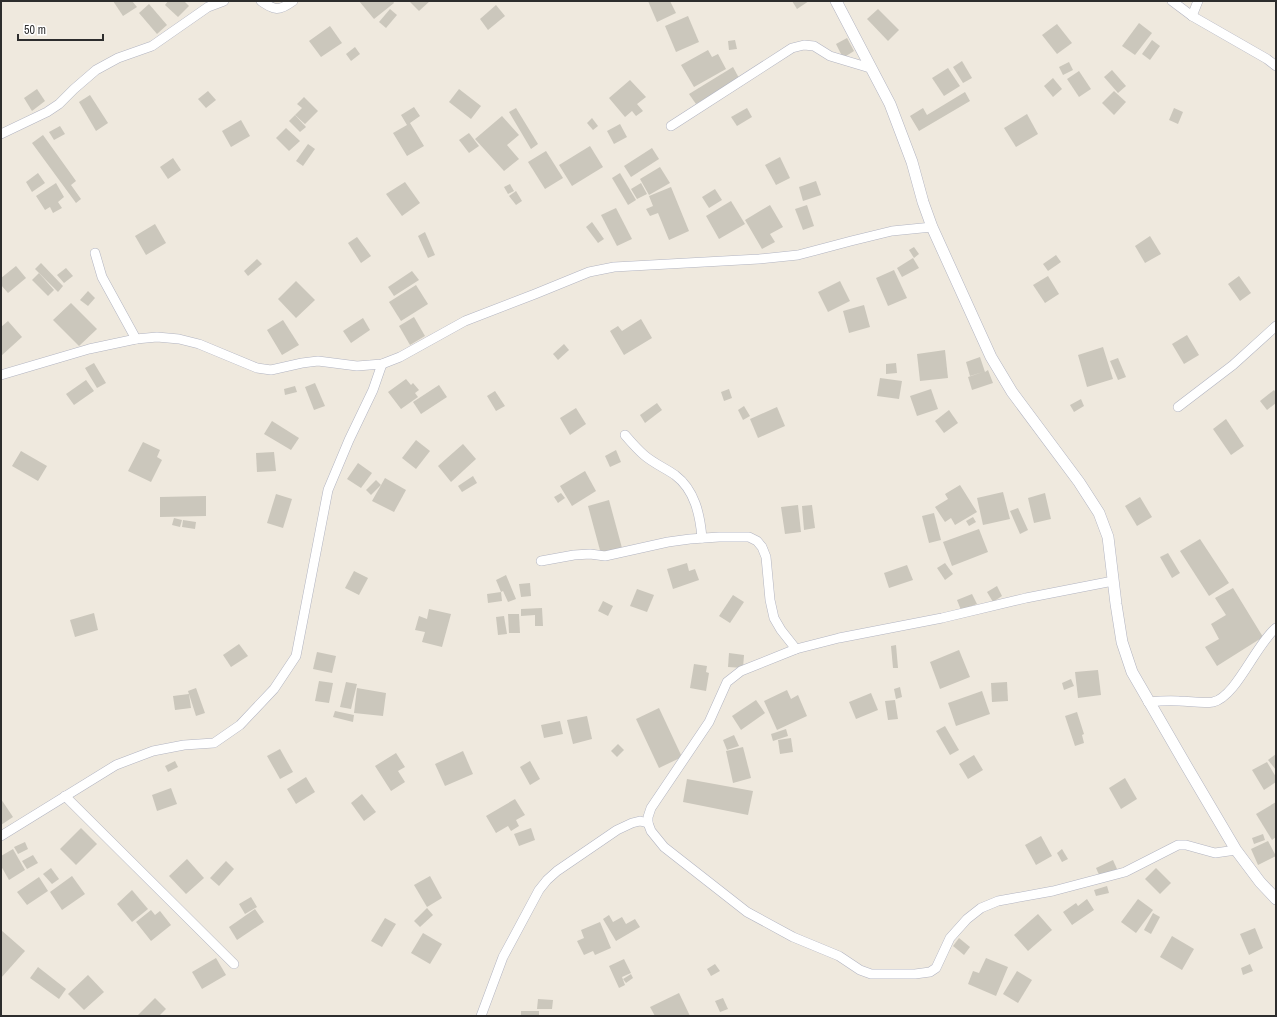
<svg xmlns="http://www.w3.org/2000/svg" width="1277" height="1017" viewBox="0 0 1277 1017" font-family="'Archivo Narrow',sans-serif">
  <rect width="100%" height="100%" fill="#efe9de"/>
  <g fill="#cbc7bc">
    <path d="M113 1H132L137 7 123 16Z"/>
    <path d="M168 1H184L189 6 178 17 165 5Z"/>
    <path d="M359 1H393L394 3 374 19Z"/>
    <path d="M412 1H430L419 11 410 2Z"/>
    <path d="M648 1H670L676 13 657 22Z"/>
    <path d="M792 1H809L797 9Z"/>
    <path d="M149 4 167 25 157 34 139 13Z"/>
    <path d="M496 5 505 16 488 30 480 19Z"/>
    <path d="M390 9 397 15 386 28 379 22Z"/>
    <path d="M878 9 899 30 888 41 867 19Z"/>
    <path d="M688 16 699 42 676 52 665 26Z"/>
    <path d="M1139 23 1152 33 1135 55 1122 46Z"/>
    <path d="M1057 24 1072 43 1057 54 1042 35Z"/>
    <path d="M330 26 342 43 321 57 309 41Z"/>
    <path d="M847 38 854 51 843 58 836 44Z"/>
    <path d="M735 40 737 49 729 50 728 41Z"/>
    <path d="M1152 40 1160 46 1150 60 1142 54Z"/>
    <path d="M355 47 360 54 351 61 346 54Z"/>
    <path d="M708 50 712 57 718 54 726 69 694 87 681 65Z"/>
    <path d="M962 61 972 78 963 83 953 67Z"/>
    <path d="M1069 62 1073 70 1063 75 1059 67Z"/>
    <path d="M733 67 739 78 696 104 689 94Z"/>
    <path d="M948 68 960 86 944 96 932 78Z"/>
    <path d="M1112 70 1126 86 1118 93 1104 77Z"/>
    <path d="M1079 71 1091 89 1079 97 1067 79Z"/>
    <path d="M1053 78 1062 89 1053 97 1044 86Z"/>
    <path d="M630 80 646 97 637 104 643 111 636 116 632 111 625 117 609 98Z"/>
    <path d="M37 89 45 101 32 111 24 98Z"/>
    <path d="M459 89 481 106 471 119 449 102Z"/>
    <path d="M208 91 216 100 206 108 198 99Z"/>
    <path d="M1114 91 1126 102 1114 115 1102 103Z"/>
    <path d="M965 92 970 101 919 131 910 116 923 108 927 115Z"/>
    <path d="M90 95 108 123 96 131 79 102Z"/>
    <path d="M304 97 318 111 305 124 295 115 302 108 297 104Z"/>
    <path d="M414 107 420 116 410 123 424 146 407 156 393 133 407 125 401 115Z"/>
    <path d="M516 108 538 144 531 149 509 112Z"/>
    <path d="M747 108 752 117 737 126 731 117Z"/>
    <path d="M1174 108 1183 112 1178 124 1169 120Z"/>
    <path d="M1027 114 1038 134 1016 147 1004 128Z"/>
    <path d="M295 115 306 127 300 132 289 121Z"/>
    <path d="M502 116 519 135 507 145 519 159 504 171 475 139Z"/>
    <path d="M592 118 598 126 593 130 587 123Z"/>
    <path d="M241 120 250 136 231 147 222 131Z"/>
    <path d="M620 124 627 137 614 144 607 131Z"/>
    <path d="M60 126 65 134 54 140 49 132Z"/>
    <path d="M286 128 300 141 289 151 276 138Z"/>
    <path d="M469 133 479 146 469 153 459 140Z"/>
    <path d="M43 135 76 181 71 185 81 199 76 203 32 143Z"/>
    <path d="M308 144 315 149 303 166 296 161Z"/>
    <path d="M590 146 603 167 572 186 559 165Z"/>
    <path d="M652 148 659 159 631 177 624 166Z"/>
    <path d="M546 151 563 178 545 189 528 162Z"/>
    <path d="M780 157 790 178 776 185 765 165Z"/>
    <path d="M173 158 181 170 168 179 160 167Z"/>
    <path d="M660 167 670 183 649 195 640 179Z"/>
    <path d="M38 173 45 183 32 192 26 182Z"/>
    <path d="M620 173 636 200 628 205 612 178Z"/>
    <path d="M816 181 821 195 803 201 799 187Z"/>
    <path d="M405 182 420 203 402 216 386 194Z"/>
    <path d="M56 183 64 197 58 202 62 208 53 213 50 207 45 210 36 196Z"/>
    <path d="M641 183 647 194 637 199 631 189Z"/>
    <path d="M510 184 514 191 508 194 504 187Z"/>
    <path d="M671 187 689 231 669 240 658 213 650 216 646 209 653 206 649 196Z"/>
    <path d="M715 189 722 200 709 208 702 197Z"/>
    <path d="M516 191 522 201 516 205 509 196Z"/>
    <path d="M731 201 745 224 719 239 706 216Z"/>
    <path d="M770 205 783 227 770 234 775 242 762 249 745 220Z"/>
    <path d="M807 205 814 226 803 230 795 209Z"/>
    <path d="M616 208 632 239 617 246 601 215Z"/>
    <path d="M592 222 604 239 598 243 586 227Z"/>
    <path d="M155 224 166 243 146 255 135 236Z"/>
    <path d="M425 232 435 255 428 258 418 236Z"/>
    <path d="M1150 236 1161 254 1145 263 1135 246Z"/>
    <path d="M357 237 371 256 361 263 348 243Z"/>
    <path d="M914 247 919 254 914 258 909 250Z"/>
    <path d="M1056 255 1061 262 1048 271 1043 264Z"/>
    <path d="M913 258 919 268 902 277 897 268Z"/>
    <path d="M257 259 262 264 248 276 244 271Z"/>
    <path d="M41 263 63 286 58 292 35 269Z"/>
    <path d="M16 266 26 278 8 293 1 285V278Z"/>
    <path d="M66 268 73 276 64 283 57 275Z"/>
    <path d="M894 270 907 298 888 306 876 278Z"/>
    <path d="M412 271 419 280 394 296 388 287Z"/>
    <path d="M39 273 54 290 48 296 32 280Z"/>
    <path d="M1048 276 1059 294 1045 303 1033 285Z"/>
    <path d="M1239 276 1251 293 1240 301 1228 284Z"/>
    <path d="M296 281 315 300 296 318 278 299Z"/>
    <path d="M840 281 850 301 828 312 818 292Z"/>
    <path d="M416 285 428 304 401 321 389 302Z"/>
    <path d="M88 291 95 298 88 306 80 300Z"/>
    <path d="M71 303 97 329 79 346 53 320Z"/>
    <path d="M864 305 870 327 849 333 843 311Z"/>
    <path d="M414 317 425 336 410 345 399 326Z"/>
    <path d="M363 318 370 330 351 343 343 331Z"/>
    <path d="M641 319 652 338 624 355 610 331 618 326 622 331Z"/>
    <path d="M283 320 299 345 282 355 267 330Z"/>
    <path d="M8 321 22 337 1 356V327Z"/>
    <path d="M1187 335 1199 355 1184 364 1172 344Z"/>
    <path d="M564 344 569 350 558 360 553 354Z"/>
    <path d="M1103 347 1113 379 1087 387 1078 355Z"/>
    <path d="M945 350 948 378 920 381 917 354Z"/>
    <path d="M980 357 985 372 988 370 993 383 972 390 968 377 983 372 970 376 966 362Z"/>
    <path d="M1118 358 1126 377 1118 380 1110 361Z"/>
    <path d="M94 363 106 383 97 388 85 368Z"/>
    <path d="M896 363 897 373 886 374V364Z"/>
    <path d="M880 378 902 381 899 399 877 396Z"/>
    <path d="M406 379 411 385 413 383 419 390 415 393 418 397 401 409 388 392Z"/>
    <path d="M86 380 94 391 74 405 66 394Z"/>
    <path d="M315 383 325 406 314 410 305 387Z"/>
    <path d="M439 385 447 397 421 414 413 402Z"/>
    <path d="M295 386 297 392 285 395 284 389Z"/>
    <path d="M729 389 732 398 724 401 721 392Z"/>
    <path d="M931 389 938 409 917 416 910 396Z"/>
    <path d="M1274 390 1276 393V403L1267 410 1260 401Z"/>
    <path d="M495 391 505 406 496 411 487 396Z"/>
    <path d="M1081 399 1084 406 1074 412 1070 405Z"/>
    <path d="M657 403 662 410 645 423 640 415Z"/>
    <path d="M744 406 750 416 743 420 738 410Z"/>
    <path d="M777 407 785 426 758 438 750 419Z"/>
    <path d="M576 408 586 424 570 435 560 418Z"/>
    <path d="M949 410 958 423 944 433 935 421Z"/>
    <path d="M1226 419 1244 446 1231 455 1213 429Z"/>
    <path d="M272 421 299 438 291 450 264 434Z"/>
    <path d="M416 440 430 451 416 469 402 458Z"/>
    <path d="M143 442 160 450 157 457 162 460 151 482 128 471Z"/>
    <path d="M463 444 476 459 451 482 438 466Z"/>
    <path d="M616 450 621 462 610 467 605 456Z"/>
    <path d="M21 451 47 466 38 481 12 466Z"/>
    <path d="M274 452 276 471 257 472 256 453Z"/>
    <path d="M358 463 372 473 361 488 347 479Z"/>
    <path d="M585 471 596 491 572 506 560 486Z"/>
    <path d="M473 476 477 483 462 492 458 486Z"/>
    <path d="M385 478 406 490 394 512 372 501Z"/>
    <path d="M376 480 381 485 371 495 366 490Z"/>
    <path d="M960 485 977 512 955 525 951 518 945 522 935 507 948 499 945 494Z"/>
    <path d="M1003 492 1010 519 983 525 977 498Z"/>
    <path d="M561 493 565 498 558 503 554 497Z"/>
    <path d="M1045 493 1051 519 1034 523 1028 498Z"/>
    <path d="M276 494 292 499 283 528 267 523Z"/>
    <path d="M206 496V516L160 517V497Z"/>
    <path d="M1140 497 1152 517 1137 526 1125 506Z"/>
    <path d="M609 500 622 548 601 554 588 506Z"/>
    <path d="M798 505 801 532 785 534 781 507Z"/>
    <path d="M812 505 815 528 804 530 802 506Z"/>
    <path d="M1018 508 1028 530 1020 534 1010 511Z"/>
    <path d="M934 513 941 540 929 543 922 516Z"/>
    <path d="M973 517 976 522 969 526 966 521Z"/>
    <path d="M174 518 182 520 180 527 172 525Z"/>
    <path d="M183 520 196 522 195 529 182 527Z"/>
    <path d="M979 529 988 552 952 566 943 542Z"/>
    <path d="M1200 539 1229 583 1209 596 1180 551Z"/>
    <path d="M1168 553 1180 573 1172 578 1160 557Z"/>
    <path d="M687 563 689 571 695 569 699 580 673 589 667 569Z"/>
    <path d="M945 563 953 574 945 580 937 568Z"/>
    <path d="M907 565 913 580 889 588 884 573Z"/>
    <path d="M354 571 368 578 359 595 345 588Z"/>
    <path d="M506 575 516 599 508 602 503 591 501 592 496 580Z"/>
    <path d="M530 583 531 596 521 597 519 584Z"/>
    <path d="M997 586 1002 596 993 602 987 592Z"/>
    <path d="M1233 588 1263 637 1217 666 1205 647 1219 639 1211 624 1226 615 1215 598Z"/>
    <path d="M637 589 654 595 647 612 630 606Z"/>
    <path d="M501 592 502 601 488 603 487 594Z"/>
    <path d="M972 594 977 604 961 610 957 600Z"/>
    <path d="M733 595 744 602 730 623 719 616Z"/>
    <path d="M603 601 613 606 608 616 598 611Z"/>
    <path d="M542 608 543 626H535V615L521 616V609Z"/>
    <path d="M429 609 451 614 442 647 422 642 425 632 415 630 419 616 427 619Z"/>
    <path d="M94 613 98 630 75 637 70 620Z"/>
    <path d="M508 614H519L520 633H509Z"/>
    <path d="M504 616 507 634 498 635 496 617Z"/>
    <path d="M239 644 248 656 231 667 223 655Z"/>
    <path d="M896 645 898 668H893L891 646Z"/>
    <path d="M959 650 970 677 940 689 930 662Z"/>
    <path d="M317 652 336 656 332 673 313 669Z"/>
    <path d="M729 653 744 655 743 668 728 667Z"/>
    <path d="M694 664 707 666 706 672 709 673 706 691 690 688Z"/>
    <path d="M1098 670 1101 695 1078 698 1075 672Z"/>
    <path d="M1071 679 1074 686 1064 690 1062 683Z"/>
    <path d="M319 681 333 683 329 703 315 701Z"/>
    <path d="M346 682 357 684 351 709 340 707Z"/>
    <path d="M1007 682 1008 701 992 702 991 683Z"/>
    <path d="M900 687 902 697 896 699 894 689Z"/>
    <path d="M196 688 205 713 196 716 188 691Z"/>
    <path d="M357 688 386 693 383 716 354 713Z"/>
    <path d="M787 690 791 699 798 695 807 716 777 730 764 701Z"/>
    <path d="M982 691 990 714 956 726 948 703Z"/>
    <path d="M871 693 878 710 856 719 849 702Z"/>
    <path d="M189 694 191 708 175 710 173 696Z"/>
    <path d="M756 700 765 713 741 730 732 716Z"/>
    <path d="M895 700 898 719 888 720 885 701Z"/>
    <path d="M659 708 682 757 659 768 636 719Z"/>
    <path d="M335 711 354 715 353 722 333 717Z"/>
    <path d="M1077 712 1084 734 1082 735 1084 743 1075 746 1065 716Z"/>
    <path d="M587 716 592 739 573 744 567 720Z"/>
    <path d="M560 721 563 734 544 738 541 725Z"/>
    <path d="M945 726 959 750 950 755 936 731Z"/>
    <path d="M786 729 788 736 773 741 771 734Z"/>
    <path d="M734 735 739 746 727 750 723 740Z"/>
    <path d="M791 738 793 752 780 754 778 740Z"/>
    <path d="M618 744 624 750 617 757 611 751Z"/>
    <path d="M743 747 751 778 733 783 726 751Z"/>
    <path d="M280 749 293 772 280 779 267 756Z"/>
    <path d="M463 751 473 774 445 786 435 764Z"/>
    <path d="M396 753 405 767 398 771 405 782 391 791 375 766Z"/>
    <path d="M1276 754V770L1268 760Z"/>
    <path d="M974 755 983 770 968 779 959 764Z"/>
    <path d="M175 761 178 767 168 772 165 766Z"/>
    <path d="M530 761 540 779 530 785 520 767Z"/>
    <path d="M1267 762 1276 777V782L1264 790 1252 770Z"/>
    <path d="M306 777 315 792 296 804 287 789Z"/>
    <path d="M1125 778 1137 799 1121 809 1109 788Z"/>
    <path d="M687 779 753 791 748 815 683 802Z"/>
    <path d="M171 788 177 804 157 811 152 795Z"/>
    <path d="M362 794 376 812 364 821 351 803Z"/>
    <path d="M1 799 13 817 1 825Z"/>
    <path d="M515 799 525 815 516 820 519 826 511 831 508 826 496 833 486 816Z"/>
    <path d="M1276 802V837L1272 840 1256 814Z"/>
    <path d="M81 828 97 844 76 865 60 849Z"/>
    <path d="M531 828 535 840 519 846 514 834Z"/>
    <path d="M1263 834 1265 840 1254 844 1252 838Z"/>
    <path d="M1041 836 1052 856 1036 865 1025 845Z"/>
    <path d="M1268 841 1276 856 1258 865 1251 849Z"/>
    <path d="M25 842 28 849 18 854 14 847Z"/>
    <path d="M13 849 25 870 9 880 1 866V856Z"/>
    <path d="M1062 849 1068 859 1062 862 1057 853Z"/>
    <path d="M33 855 38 863 27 869 22 861Z"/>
    <path d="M187 859 204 878 186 894 169 876Z"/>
    <path d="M1113 860 1117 869 1100 877 1096 868Z"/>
    <path d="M226 861 234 869 219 886 210 878Z"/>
    <path d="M51 868 59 879 52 884 43 874Z"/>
    <path d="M1156 868 1171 883 1160 894 1145 879Z"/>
    <path d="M72 876 85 894 62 910 50 892Z"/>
    <path d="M430 876 442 898 427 907 414 885Z"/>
    <path d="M39 877 48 891 27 905 17 892Z"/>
    <path d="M1107 886 1109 893 1096 896 1094 890Z"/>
    <path d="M132 890 148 909 132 922 117 904Z"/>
    <path d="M251 897 257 907 245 914 239 904Z"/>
    <path d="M1087 899 1094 910 1072 925 1063 912 1076 903 1078 906Z"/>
    <path d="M1138 899 1153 910 1136 933 1121 922Z"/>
    <path d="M427 908 433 915 420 927 414 921Z"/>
    <path d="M255 909 264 922 237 940 229 927Z"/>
    <path d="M151 910 155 915 160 911 171 925 151 941 136 922Z"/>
    <path d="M1153 913 1160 917 1151 934 1144 930Z"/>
    <path d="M1038 914 1052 930 1028 951 1014 935Z"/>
    <path d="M609 915 613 922 622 917 626 924 635 919 640 927 616 941 603 919Z"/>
    <path d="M385 918 396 924 382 947 371 941Z"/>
    <path d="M600 922 611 948 595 955 593 951 584 955 577 941 584 938 581 930Z"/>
    <path d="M1255 928 1263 948 1249 955 1240 934Z"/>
    <path d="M1 930 25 951 1 978Z"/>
    <path d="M423 933 442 944 430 964 411 953Z"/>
    <path d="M1172 936 1194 949 1182 970 1160 957Z"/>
    <path d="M959 938 970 947 964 955 953 946Z"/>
    <path d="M216 958 226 975 202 989 192 972Z"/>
    <path d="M986 958 1008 967 996 996 968 984 973 971 979 973Z"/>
    <path d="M624 959 631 973 622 977 625 985 619 988 609 966Z"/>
    <path d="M715 964 720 971 711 976 707 969Z"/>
    <path d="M1250 964 1253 971 1243 975 1241 968Z"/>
    <path d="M38 967 66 989 59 999 30 978Z"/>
    <path d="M1017 971 1032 980 1018 1003 1003 994Z"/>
    <path d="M631 974 633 978 626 983 623 979Z"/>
    <path d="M88 975 104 992 84 1010 68 994Z"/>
    <path d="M679 993 690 1016H655L650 1007Z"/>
    <path d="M155 998 166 1009 159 1016H139L138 1015Z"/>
    <path d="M723 998 728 1009 720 1012 715 1001Z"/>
    <path d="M538 999 553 1000 552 1009H537Z"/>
    <rect x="521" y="1011" width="18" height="5"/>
  </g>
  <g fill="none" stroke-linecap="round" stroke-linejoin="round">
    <g stroke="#b2b4c1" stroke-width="10">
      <g id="minor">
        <path d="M261 1C275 10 278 12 293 1"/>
        <path d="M1172 1 1192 16 1267 59 1276 66"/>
        <path d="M1192 16 1198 1"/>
        <path d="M671 126 792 48 804 45 814 46 830 56 870 68"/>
        <path d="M1 134 47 112 59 104 74 89 96 70 118 58 152 46 208 7 224 1"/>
        <path d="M95 253 102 277 136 339"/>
        <path d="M1 375 89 349 136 339 157 337 179 339 199 344 257 368 271 370 302 363 318 361 357 366 382 364 400 357 465 321 535 294 589 272 614 267 759 259 798 255 851 241 892 231 932 227"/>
        <path d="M1178 407 1233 365 1276 326"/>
        <path d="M625 435C631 442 637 449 644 455 653 463 665 468 675 475 695 490 700 515 702 538"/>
        <path d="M541 561 574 555 590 554 605 556 668 542 690 539 719 537H749L757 541 762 547 766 557 770 600 774 618 781 630 796 649"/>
        <path d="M1113 581 1026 598 942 618 839 638 796 649 741 671 727 682 709 722 651 808 648 817V823L651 831 664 847 747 912 793 937 839 956 860 970 871 974H915L930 972 936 968 950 938 967 919 981 908 998 901 1053 891 1125 872 1178 845H1186L1215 853 1236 850"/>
        <path d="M1148 702C1158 701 1169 700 1179 701 1190 701 1202 704 1213 702 1236 697 1256 644 1276 628"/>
        <path d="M65 796 234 964"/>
        <path d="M1 836 116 765 153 751 184 745 214 743 240 725 274 689 296 656 328 490 349 440 373 390 382 364"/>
        <path d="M481 1016 503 957 539 890 547 880 557 871 617 830 632 823 640 821 648 823"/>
      </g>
    </g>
    <g stroke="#b2b4c1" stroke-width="12">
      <path id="tertiary" d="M836 1 890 104 912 162 923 202 932 227 991 357 1012 392 1079 482 1099 513 1108 537 1116 604 1122 642 1132 672 1187 767 1236 850 1260 882 1276 899"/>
    </g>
    <use href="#minor" stroke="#fff" stroke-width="9"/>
    <use href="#tertiary" stroke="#fff" stroke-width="11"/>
  </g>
  <rect width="1277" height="1017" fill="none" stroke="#2d2d2d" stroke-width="4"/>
  <path d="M18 34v6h85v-6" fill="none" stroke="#2d2d2d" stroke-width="2"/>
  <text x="24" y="34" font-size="12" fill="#2d2d2d" stroke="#ffffff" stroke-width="3" paint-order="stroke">50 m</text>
</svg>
